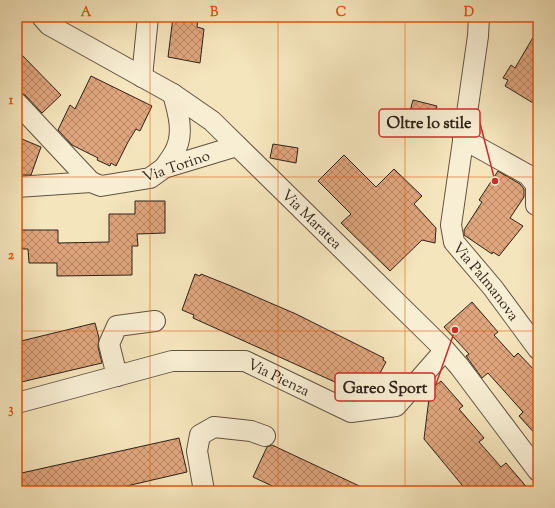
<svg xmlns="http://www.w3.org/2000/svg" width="555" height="508" viewBox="0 0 555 508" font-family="'Sorts Mill Goudy',serif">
  <defs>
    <pattern id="building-cross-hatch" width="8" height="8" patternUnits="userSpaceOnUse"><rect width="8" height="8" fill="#dfa57d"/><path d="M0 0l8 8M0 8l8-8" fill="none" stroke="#b58665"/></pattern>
  </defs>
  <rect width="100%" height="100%" fill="#f5e5bc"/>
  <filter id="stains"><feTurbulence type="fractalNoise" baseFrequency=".005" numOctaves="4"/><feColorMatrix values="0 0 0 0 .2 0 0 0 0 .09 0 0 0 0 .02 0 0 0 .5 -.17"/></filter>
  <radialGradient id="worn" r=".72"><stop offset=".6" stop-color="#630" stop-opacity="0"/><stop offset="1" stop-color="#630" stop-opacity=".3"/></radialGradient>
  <g fill="url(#building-cross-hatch)" stroke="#2e2116">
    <path d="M173 17H198L197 27 204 29 200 63 168 57Z"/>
    <path d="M538 29V106L505 86 508 80 503 78 511 65 515 68Z"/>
    <path d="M17 50 61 95 42 113 25 95 17 91Z"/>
    <path d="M91 76 152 106 140 131 136 129 128 142 116 166 111 163 110 166 97 160 98 158 72 145 58 130 70 105 75 109Z"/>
    <path d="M413 100 437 106 433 121 409 115Z"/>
    <path d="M17 137 41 147 31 175H23L17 173Z"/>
    <path d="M273 144 298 148 296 163 270 158Z"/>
    <path d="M344 155 376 187 394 169 422 196 414 204 436 228 435 243 422 240 390 271 341 223 351 214 318 181Z"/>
    <path d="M498 171 520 184 524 189V197L510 218 523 226 499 256 493 252 492 254 464 235V230L482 202 479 200Z"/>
    <path d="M135 201H165V233L137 234 138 246H132V275L57 276V263H29L28 249H17V230H58V243L109 242V214H135Z"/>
    <path d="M195 274 200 276 201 274 231 286 296 314 384 358 383 360 386 362 368 395 357 390V392L193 318 194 315 182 310Z"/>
    <path d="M472 302 498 332 494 335 514 357 518 353 538 374V437L519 416 523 412 488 373 482 378 466 356 469 354 444 327Z"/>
    <path d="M95 323 99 338 98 347 102 363 17 383V342Z"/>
    <path d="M441 381 463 406 459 409 484 438 479 442 501 467 506 463 530 491H467L424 439 430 390Z"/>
    <path d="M179 438 187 472 105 491H17V474Z"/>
    <path d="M272 445 370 491H283L253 477 267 447Z"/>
  </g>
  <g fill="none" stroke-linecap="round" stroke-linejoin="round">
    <g stroke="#605240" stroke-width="22">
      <g id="minor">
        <path id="s1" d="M42 17 49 25 173 94 212 121 445 350 459 366 538 471"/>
        <path id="s2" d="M479 17 478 36 451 225 454 242 493 288 538 349"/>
        <path d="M142 77 148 17"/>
        <path d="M17 103 91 182"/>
        <path d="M463 139 528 175 536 185V205L538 206"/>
        <path d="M164 168C168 162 173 156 176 149 184 132 178 112 173 94"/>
        <path d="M17 187 91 182 101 186 150 178 164 168 237 146"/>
        <path d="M117 376 109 344 117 326 155 321"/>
        <path id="s3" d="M17 403 172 361H245L351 412 396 406 445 350"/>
        <path d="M204 491 197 451 200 435 214 427 251 431 265 436"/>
      </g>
    </g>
    <use href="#minor" stroke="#f8eed3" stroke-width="20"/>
  </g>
  <path fill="none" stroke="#df560c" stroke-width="1" stroke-opacity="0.55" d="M150 17V491M278 17V491M405 17V491M17 177H538M17 331H538"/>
  <g text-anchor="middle" stroke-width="3.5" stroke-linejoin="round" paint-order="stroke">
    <g font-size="15" fill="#2e2116" stroke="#f8eed3">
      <text transform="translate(176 166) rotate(-19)" y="5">Via Torino</text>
      <text dy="5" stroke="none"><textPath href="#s1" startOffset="340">Via Maratea</textPath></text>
      <text dy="5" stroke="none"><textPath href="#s2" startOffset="278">Via Palmanova</textPath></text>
      <text dy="5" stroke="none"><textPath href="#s3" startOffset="271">Via Pienza</textPath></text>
    </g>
  </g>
  <path fill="none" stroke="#d62828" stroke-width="1.5" d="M495 181L480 123M455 330L435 387"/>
  <g fill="#d62828" stroke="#f8eed3" stroke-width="1.5">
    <circle cx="495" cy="181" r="4"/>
    <circle cx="455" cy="330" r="4"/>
  </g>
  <g fill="#f8eed3" stroke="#d62828" stroke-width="1.5">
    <rect x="379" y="109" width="101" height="28" rx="4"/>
    <rect x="335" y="373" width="100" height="28" rx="4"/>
  </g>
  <g font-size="16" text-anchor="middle" font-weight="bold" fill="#2e2116">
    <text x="429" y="128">Oltre lo stile</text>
    <text x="385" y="393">Gareo Sport</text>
  </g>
  <rect width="555" height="508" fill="none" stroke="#f5e5bc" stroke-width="44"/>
  <rect x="22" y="22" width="511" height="464" fill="none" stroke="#df560c" stroke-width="1.5"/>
  <g font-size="13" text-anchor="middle" font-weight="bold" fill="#df560c">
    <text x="86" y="16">A</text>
    <text x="214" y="16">B</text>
    <text x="341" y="16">C</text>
    <text x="469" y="16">D</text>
    <text x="11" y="104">1</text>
    <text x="11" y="259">2</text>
    <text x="11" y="413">3</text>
  </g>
  <rect width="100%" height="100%" filter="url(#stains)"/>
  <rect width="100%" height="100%" fill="url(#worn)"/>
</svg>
